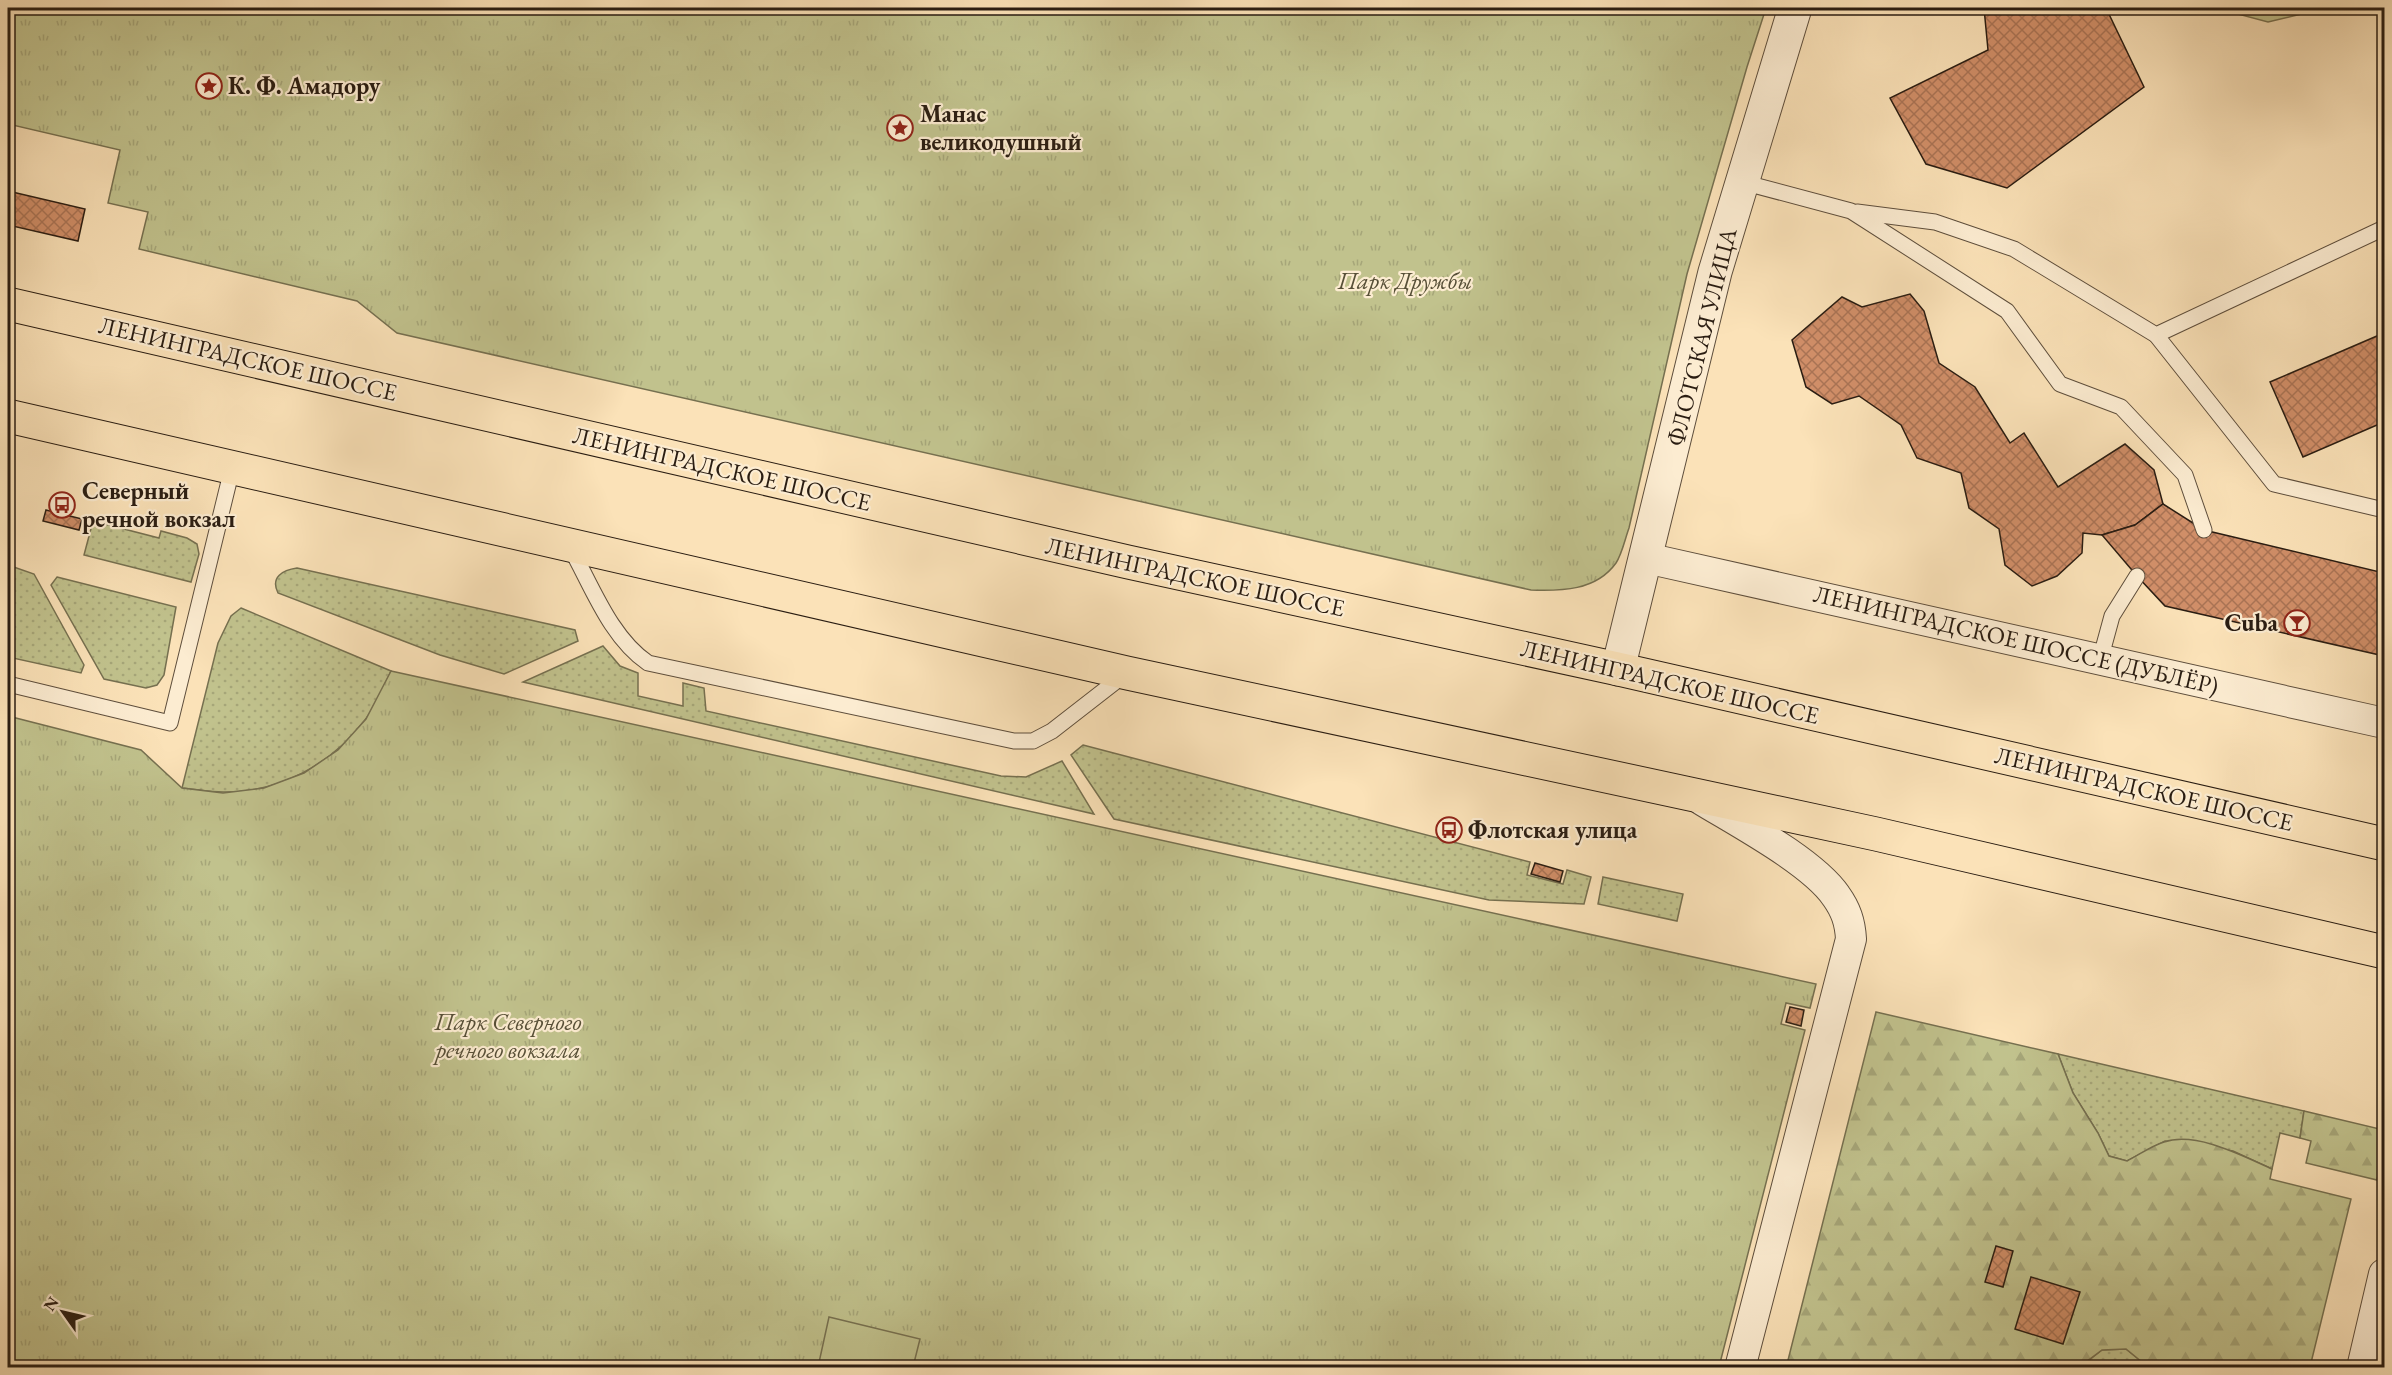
<svg xmlns="http://www.w3.org/2000/svg" width="2392" height="1375" viewBox="0 0 2392 1375" font-family="'EB Garamond',serif">
  <defs>
    <pattern id="grass-dots" width="8" height="8" patternUnits="userSpaceOnUse" patternTransform="scale(1.5)"><rect width="8" height="8" fill="#c1c28d"/><path d="M2 2h.1M6 6h.1" fill="none" stroke="#a6a679" stroke-width="1.8" stroke-linecap="round"/></pattern>
    <pattern id="forest-firs" width="22" height="20" patternUnits="userSpaceOnUse" patternTransform="scale(1.5)"><rect width="22" height="20" fill="#c1c28d"/><path d="M5 1l3.5 6h-7zM16 11l3.5 6h-7z" fill="#a6a679"/></pattern>
    <pattern id="park-tufts" width="24" height="20" patternUnits="userSpaceOnUse" patternTransform="scale(1.5)"><rect width="24" height="20" fill="#c1c28d"/><path d="M3 7l-1-3M5 7V3M7 7l1-3M15 17l-1-3M17 17v-4M19 17l1-3" fill="none" stroke="#a6a679"/></pattern>
    <pattern id="building-cross-hatch" width="8" height="8" patternUnits="userSpaceOnUse" patternTransform="scale(1.5)"><rect width="8" height="8" fill="#d08e68"/><path d="M0 0l8 8M0 8l8-8" fill="none" stroke="#a97354"/></pattern>
  </defs>
  <rect width="100%" height="100%" fill="#fbe2b8"/>
  <filter id="stains"><feTurbulence type="fractalNoise" baseFrequency=".00333" numOctaves="4"/><feColorMatrix values="0 0 0 0 .2 0 0 0 0 .09 0 0 0 0 .02 0 0 0 .5 -.17"/></filter>
  <radialGradient id="worn" r=".72"><stop offset=".6" stop-color="#630" stop-opacity="0"/><stop offset="1" stop-color="#630" stop-opacity=".3"/></radialGradient>
  <g fill="url(#grass-dots)" stroke="#767050" stroke-width="1.5">
    <path d="M93 521 159 538 161 531 187 538 197 544 199 554 191 582 84 555Z"/>
    <path d="M8 565 34 574 84 665 81 673 8 657Z"/>
    <path d="M297 568 575 630 578 641 504 674 440 655 278 593C270 577 283 570 297 568Z"/>
    <path d="M57 577 176 607 164 675 157 685 146 688 104 679 51 585Z"/>
    <path d="M241 608 391 671C384 687 376 705 365 720 332 764 279 793 223 792 209 792 195 789 182 788L218 643 231 616Z"/>
    <path d="M603 646 620 666 638 673V696L683 706V683L704 688 706 711 1001 776 1026 777 1062 761 1094 814 523 682Z"/>
    <path d="M1083 745 1530 862 1527 875 1563 884 1567 870 1591 877 1584 904 1489 900 1114 819 1071 755Z"/>
    <path d="M1603 877 1683 894 1677 921 1598 904Z"/>
    <path d="M2058 1054 2304 1111 2300 1138 2280 1133 2272 1169 2233 1151 2165 1141 2127 1161 2109 1156 2098 1133 2073 1093Z"/>
    <path d="M2126 1349 2142 1362 2141 1367 2079 1368 2102 1350Z"/>
  </g>
  <g fill="url(#forest-firs)" stroke="#767050" stroke-width="1.5">
    <path d="M1876 1012 2058 1054 2073 1093 2098 1133 2109 1156 2127 1161C2139 1155 2151 1146 2164 1142 2196 1131 2243 1156 2272 1169L2270 1179 2351 1199 2310 1367H2141L2142 1362 2126 1349 2102 1350 2079 1367 1786 1368Z"/>
    <path d="M2304 1111 2384 1130V1148L2377 1180 2306 1163 2311 1141 2300 1138Z"/>
  </g>
  <g fill="url(#park-tufts)" stroke="#767050" stroke-width="1.5">
    <path d="M8 8H1766L1747 67 1687 274 1629 528C1625 539 1622 554 1616 563 1596 591 1561 591 1531 590L397 333 357 301 139 249 148 212 108 203 120 150 8 124Z"/>
    <path d="M2234 8H2326L2268 22 2234 13Z"/>
    <path d="M391 671 1816 984 1810 1008 1786 1003 1781 1024 1805 1030 1719 1367H8V716L141 750 182 788 223 793 264 788 304 773 338 750 366 719Z"/>
  </g>
  <path fill="#c1c28d" stroke="#767050" stroke-width="1.5" d="M829 1317 920 1339 913 1367H818Z"/>
  <g fill="url(#building-cross-hatch)" stroke="#2a1d12" stroke-width="1.5">
    <path d="M1984 8H2106L2144 87 2007 188 1926 164 1890 98 1988 50Z"/>
    <path d="M8 191 85 209 78 241 8 225Z"/>
    <path d="M1910 294 1924 311 1939 363 1975 387 2010 443 2024 433 2058 487 2125 444 2154 470 2163 504 2135 525 2102 535 2083 533 2082 553 2057 576 2032 586 2005 565 1999 529 1969 508 1961 473 1917 458 1901 425 1859 396 1832 404 1806 387 1792 340 1842 297 1862 307Z"/>
    <path d="M2384 333V422L2303 457 2270 382Z"/>
    <path d="M2163 504 2204 530 2384 573V656L2165 606 2137 576 2102 535 2135 525Z"/>
    <path d="M46 510 82 519 79 530 43 521Z"/>
    <path d="M1535 863 1563 871 1560 882 1531 874Z"/>
    <path d="M1790 1007 1804 1010 1801 1026 1786 1022Z"/>
    <path d="M1996 1246 2013 1251 2003 1287 1985 1282Z"/>
    <path d="M2031 1277 2080 1292 2063 1344 2015 1329Z"/>
  </g>
  <g fill="none" stroke-linecap="round" stroke-linejoin="round">
    <g stroke="#5e4e3c" stroke-width="17">
      <g id="service">
        <path d="M1742 182 1851 211 2007 311 2060 384 2121 407 2185 475 2204 530"/>
        <path d="M1857 212 1935 222 2014 249 2156 335 2384 228"/>
        <path d="M2156 335 2274 484 2384 510"/>
        <path d="M570 547C592 586 610 637 648 663L1014 741H1033L1052 731 1124 675"/>
        <path d="M2100 660 2112 616 2137 576"/>
        <path d="M8 684 170 723 232 469"/>
      </g>
    </g>
    <g stroke="#5e4e3c" stroke-width="32">
      <g id="minor">
        <path d="M1646 558C1893 611 2138 669 2384 723"/>
        <path d="M1702 800C1738 822 1813 862 1836 896 1846 910 1850 922 1851 939L1740 1368"/>
        <path d="M2362 1368 2384 1274"/>
      </g>
    </g>
    <g stroke="#5e4e3c" stroke-width="35">
      <path id="tertiary" d="M1618 669 1715 272 1795 8"/>
    </g>
    <g stroke="#2a1d12" stroke-width="35">
      <g id="primary">
        <path d="M8 304 1128 562 1618 669 2384 844"/>
        <path d="M8 416 1127 673 1876 834 2384 952"/>
      </g>
    </g>
    <use href="#service" stroke="#fcecd1" stroke-width="15"/>
    <use href="#minor" stroke="#fcecd1" stroke-width="30"/>
    <use href="#tertiary" stroke="#fcecd1" stroke-width="33"/>
    <use href="#primary" stroke="#fbe2b8" stroke-width="33"/>
  </g>
  <defs>
    <g id="sight-ring" transform="scale(1.35)"><circle r="9.5" fill="#fcecd1" stroke="#8f2418" stroke-width="1.5"/><path d="M0-6L1.8-2.2L6-1.7L2.9 1.2L3.7 5.4L0 3.3L-3.7 5.4L-2.9 1.2L-6-1.7L-1.8-2.2Z" fill="#8f2418"/></g>
    <g id="bus-ring" transform="scale(1.35)"><circle r="9.5" fill="#fcecd1" stroke="#8f2418" stroke-width="1.5"/><path d="M-5-6H5V4H4V6H2V4H-2V6H-4V4H-5ZM-3.5-4V0h7V-4ZM-3.5 1.2v1.5H-2V1.2ZM2 1.2v1.5H3.5V1.2Z" fill="#8f2418"/></g>
    <g id="bar-ring" transform="scale(1.35)"><circle r="9.5" fill="#fcecd1" stroke="#8f2418" stroke-width="1.5"/><path d="M-6-5H6L.8 .8V4.5H3.5V6h-7V4.5H-.8V.8Z" fill="#8f2418"/></g>
  </defs>
  <g fill-rule="evenodd">
    <use href="#sight-ring" x="209" y="86"/>
    <use href="#sight-ring" x="900" y="128"/>
    <use href="#bus-ring" x="62" y="505"/>
    <use href="#bar-ring" x="2297" y="623"/>
    <use href="#bus-ring" x="1449" y="830"/>
  </g>
  <g text-anchor="middle" stroke-width="4.5" stroke-linejoin="round" paint-order="stroke">
    <g font-size="24" font-weight="bold" fill="#2a1d12" stroke="#fcecd1" text-anchor="start">
      <text x="228" y="94">К. Ф. Амадору</text>
      <text x="920" y="122">Манас<tspan x="920" dy="28">великодушный</tspan></text>
      <text x="82" y="499">Северный<tspan x="82" dy="28">речной вокзал</tspan></text>
      <text x="2278" y="631" text-anchor="end">Cuba</text>
      <text x="1468" y="838">Флотская улица</text>
    </g>
    <g font-size="24" font-style="italic" fill="#574f37" stroke="#fcecd1">
      <text x="1405" y="289">Парк Дружбы</text>
      <text x="508" y="1030">Парк Северного<tspan x="508" dy="28">речного вокзала</tspan></text>
    </g>
    <g font-size="24" fill="#2a1d12" stroke="#fcecd1">
      <text transform="translate(1702 337) rotate(-76)" y="8">ФЛОТСКАЯ УЛИЦА</text>
      <text transform="translate(248 359) rotate(13)" y="8">ЛЕНИНГРАДСКОЕ ШОССЕ</text>
      <text transform="translate(722 469) rotate(13)" y="8">ЛЕНИНГРАДСКОЕ ШОССЕ</text>
      <text transform="translate(1195 577) rotate(12)" y="8">ЛЕНИНГРАДСКОЕ ШОССЕ</text>
      <text transform="translate(2016 640) rotate(13)" y="8">ЛЕНИНГРАДСКОЕ ШОССЕ (ДУБЛЁР)</text>
      <text transform="translate(1670 682) rotate(13)" y="8">ЛЕНИНГРАДСКОЕ ШОССЕ</text>
      <text transform="translate(2144 789) rotate(13)" y="8">ЛЕНИНГРАДСКОЕ ШОССЕ</text>
    </g>
  </g>
  <rect width="2392" height="1375" fill="none" stroke="#fbe2b8" stroke-width="30"/>
  <rect x="9" y="9" width="2374" height="1357" fill="none" stroke="#2a1d12" stroke-width="3"/>
  <rect x="15" y="15" width="2362" height="1345" fill="none" stroke="#2a1d12" stroke-width="1.5"/>
  <g transform="translate(63 1312) rotate(304)" stroke="#fcecd1" stroke-width="4.5" paint-order="stroke">
  <path d="M0-4.5L10 22L0 15L-10 22Z" fill="#2a1d12"/>
  <text y="-9" font-size="16" font-weight="bold" text-anchor="middle" fill="#2a1d12">N</text>
  </g>
  <rect width="100%" height="100%" filter="url(#stains)"/>
  <rect width="100%" height="100%" fill="url(#worn)"/>
</svg>
